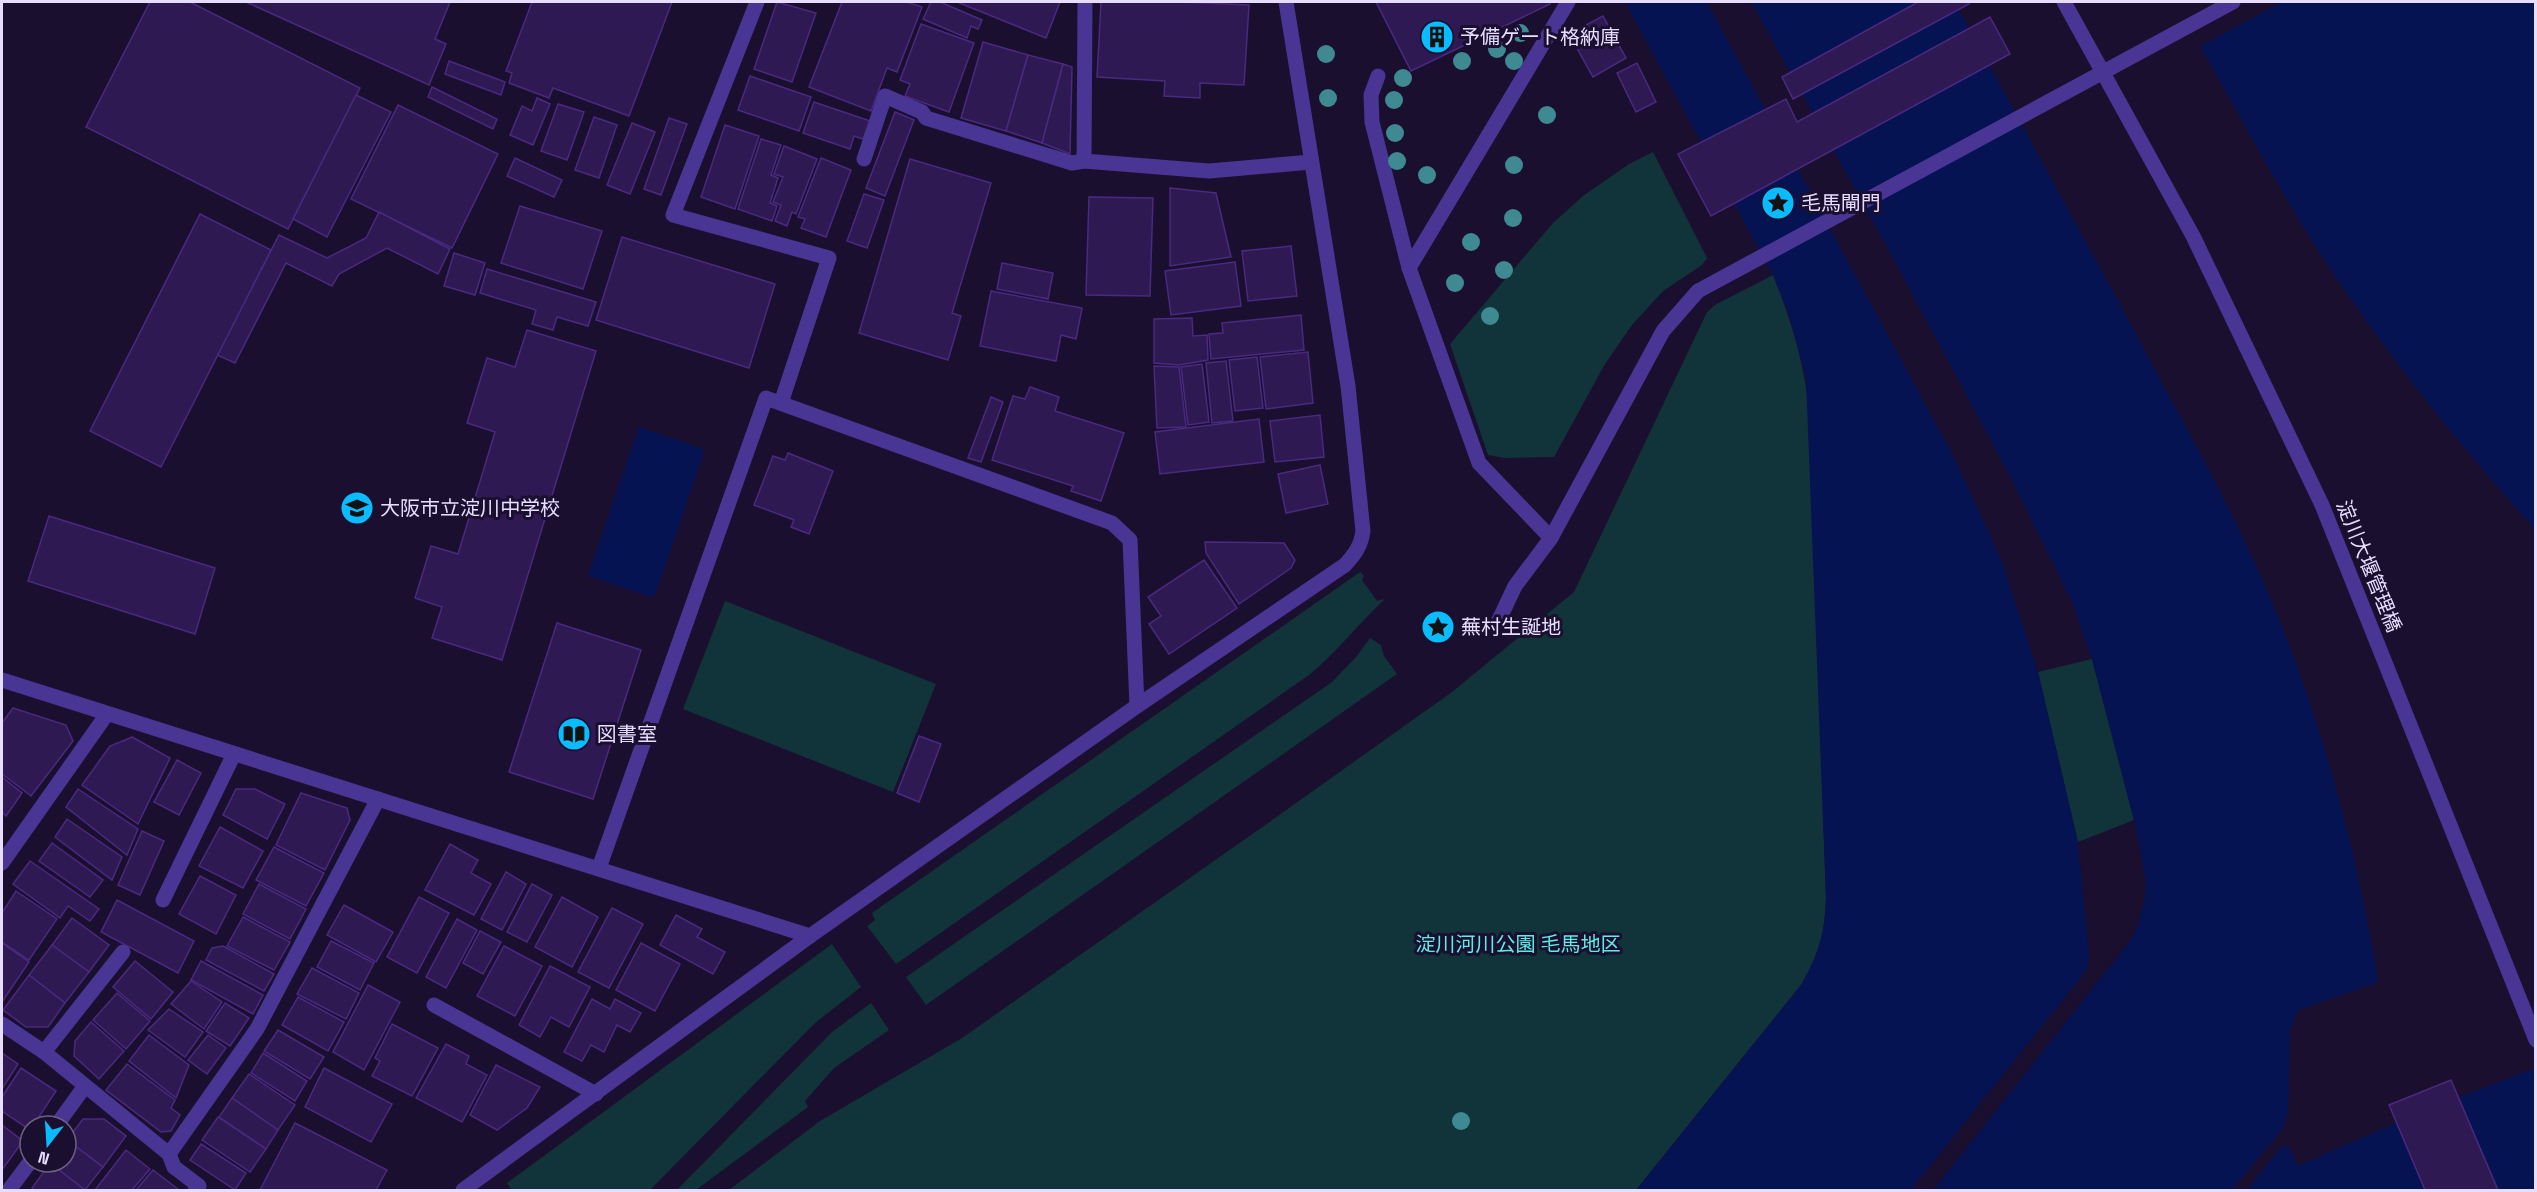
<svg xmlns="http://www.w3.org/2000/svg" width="2537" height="1192" viewBox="0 0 2537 1192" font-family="'Space Grotesk','Noto Sans JP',sans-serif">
  <rect width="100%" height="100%" fill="#1a0f2f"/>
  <g fill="#11343a">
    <path d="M1653 152 1707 258 1702 265 1663 291 1632 325 1605 364 1554 457 1505 458 1488 455 1450 344 1553 223 1583 196 1629 164Z"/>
    <path d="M1773 275C1791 320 1805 364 1809 413L1826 897C1825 933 1819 954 1801 985L1636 1190H729L820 1121 962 1038 1268 823 1452 692 1574 592 1707 312 1715 305Z"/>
    <path d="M1360 572 1364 576 1362 580 1377 601 1385 599C1358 624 1337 652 1309 675L896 964 867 926 875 920 872 913Z"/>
    <path d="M725 601 936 684 893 792 683 709Z"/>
    <path d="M1370 638 1381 645 1384 656 1397 674 926 1005 906 977 1332 682 1356 657Z"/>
    <path d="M2092 659 2134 820 2078 842 2038 672Z"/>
    <path d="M832 944 861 987 815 1023 650 1190H512L507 1183Z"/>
    <path d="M871 1003 889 1030 834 1068 805 1101 808 1107 696 1190H677L832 1032Z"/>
  </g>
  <g fill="#051352">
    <path d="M1625 2H1707L1954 457 2002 561 2038 672 2078 842 2089 955 2087 970 1911 1190H1636L1801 985C1819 954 1825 933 1826 897L1806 378 1789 315 1773 275Z"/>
    <path d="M1751 2H1955C2012 107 2070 213 2128 319 2171 400 2217 480 2255 563 2314 692 2356 842 2378 982L2298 1010 2290 1030 2288 1112 2284 1127 2232 1190H1933L2132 938 2139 922 2146 883 2134 820 2092 659 2072 602 2011 478 1883 239Z"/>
    <path d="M2282 2H2535V529C2469 456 2407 380 2351 299 2294 219 2249 131 2200 46Z"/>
    <path d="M639 427 705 450 654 598 588 576Z"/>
    <path d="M2535 1068V1190H2247L2280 1148 2289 1146 2297 1166 2426 1110Z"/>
  </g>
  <g fill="#1a0f2f">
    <path d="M2134 820 2146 883 2144 903 2132 938 1933 1190H1930L2129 937 2141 903 2143 883 2131 821Z"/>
    <path d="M2081 841 2092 954 2089 971 1915 1190H1911L2087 970 2089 955 2078 842Z"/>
  </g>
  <g fill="#2f1952" stroke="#4a2980" stroke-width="1.5">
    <path d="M150 2H190L360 88 288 229 86 127Z"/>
    <path d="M246 2H450L435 39 446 44 429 85Z"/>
    <path d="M532 2H672L629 116 553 88 549 98 509 83 512 73 506 71Z"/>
    <path d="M777 2 816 13 792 82 754 69Z"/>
    <path d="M842 2H907L922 7 897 72 887 68 871 111 809 87Z"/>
    <path d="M931 2H940L982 20 978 29 971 26 967 38 923 19Z"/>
    <path d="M957 2H1060L1046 38Z"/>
    <path d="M1101 2H1182L1249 5 1244 85 1200 83V98L1164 96 1165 81 1097 77Z"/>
    <path d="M1376 2H1550V4L1411 71Z"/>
    <path d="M1918 2H1968L1969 4 1793 99 1782 77Z"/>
    <path d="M1603 16 1626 58 1593 77 1569 34Z"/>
    <path d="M1990 17 2010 54 1711 216 1678 154 1786 99 1797 122Z"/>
    <path d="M921 24 974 43 949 112 905 96 910 84 900 80Z"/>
    <path d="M983 42 1028 55 1006 131 961 118Z"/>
    <path d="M1028 55 1063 64 1042 143 1006 131Z"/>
    <path d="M449 61 505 82 501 95 445 74Z"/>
    <path d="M1637 63 1656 102 1636 112 1617 73Z"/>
    <path d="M1063 64 1072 67 1070 154 1042 143Z"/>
    <path d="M750 76 811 97 799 131 738 110Z"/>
    <path d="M432 87 497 119 493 129 428 97Z"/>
    <path d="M356 95 391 112 327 237 293 219Z"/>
    <path d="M537 98 550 104 533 145 510 135 522 106 532 111Z"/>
    <path d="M814 102 870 121 863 139 854 136 850 149 803 133Z"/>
    <path d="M558 104 584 112 567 160 541 151Z"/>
    <path d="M398 105 498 154 452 248 351 199Z"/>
    <path d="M895 112 914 120 885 196 866 188Z"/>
    <path d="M594 117 617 125 599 178 575 170Z"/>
    <path d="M669 118 687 124 661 195 644 189Z"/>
    <path d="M632 123 655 132 630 194 607 185Z"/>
    <path d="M725 125 759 136 735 209 701 197Z"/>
    <path d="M761 139 781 145 771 175 778 178 770 203 777 206 772 221 738 209Z"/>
    <path d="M784 146 817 159 796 214 792 212 787 226 775 221 781 205 773 202 783 177 774 174Z"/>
    <path d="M515 158 562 180 554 197 507 176Z"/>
    <path d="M821 158 851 170 826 237 801 228 805 219 798 217Z"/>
    <path d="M910 159 991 183 952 313 961 316 948 360 859 333Z"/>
    <path d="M1170 188 1216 193 1231 257 1170 266Z"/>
    <path d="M864 194 884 200 867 248 847 241Z"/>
    <path d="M1089 197 1153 198 1150 296 1086 295Z"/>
    <path d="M520 206 602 231 583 289 501 263Z"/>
    <path d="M379 212 450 249 438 274 387 248 339 274 332 286 286 263 235 363 217 355 279 235 327 258 366 238Z"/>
    <path d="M200 214 271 250 161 467 90 431Z"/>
    <path d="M622 237 775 284 749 368 596 320Z"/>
    <path d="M1291 246 1297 296 1248 301 1242 251Z"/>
    <path d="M454 253 485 263 475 295 444 286Z"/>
    <path d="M1235 262 1241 306 1171 315 1165 271Z"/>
    <path d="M1002 263 1053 273 1048 299 997 289Z"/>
    <path d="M487 269 596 302 588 326 557 317 553 330 532 324 536 310 480 293Z"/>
    <path d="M991 291 1082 308 1076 339 1061 335 1056 361 980 346Z"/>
    <path d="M1301 315 1304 350 1211 359 1209 334 1223 333 1222 323Z"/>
    <path d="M1192 318 1193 336 1207 335 1208 360 1179 365 1154 363V319Z"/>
    <path d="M527 330 596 351 502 660 432 638 442 607 415 598 431 546 458 554 495 432 467 423 487 358 515 367Z"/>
    <path d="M1308 352 1313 403 1266 409 1260 357Z"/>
    <path d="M1257 357 1263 408 1235 411 1229 360Z"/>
    <path d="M1226 361 1233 421 1212 423 1206 363Z"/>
    <path d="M1202 364 1209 422 1188 425 1181 367Z"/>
    <path d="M1154 366 1179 367 1186 427 1157 428Z"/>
    <path d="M1030 387 1059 397 1055 411 1124 433 1101 501 1071 491 1073 486 992 460 1013 396 1025 399Z"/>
    <path d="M991 397 1003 402 981 462 968 458Z"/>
    <path d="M1320 415 1324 457 1275 462 1270 421Z"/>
    <path d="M1259 419 1264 462 1160 474 1155 432Z"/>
    <path d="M788 453 833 471 809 534 791 527 794 520 754 505 773 456 785 460Z"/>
    <path d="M1320 465 1328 504 1286 513 1278 474Z"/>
    <path d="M49 516 215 568 195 634 28 581Z"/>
    <path d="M1205 542 1284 543 1295 560 1291 568 1239 604 1206 553Z"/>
    <path d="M1204 560 1237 608 1169 654 1149 624 1161 616 1148 597Z"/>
    <path d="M557 623 641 650 593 799 509 772Z"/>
    <path d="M13 708 66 725 73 741 31 796 2 774V723Z"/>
    <path d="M919 736 941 744 919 802 897 793Z"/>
    <path d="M132 737 170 758 138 824 82 785 110 746Z"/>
    <path d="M177 760 201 773 179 815 154 802Z"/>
    <path d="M2 777 22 793 6 816 2 812Z"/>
    <path d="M78 789 138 829 127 855 66 807Z"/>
    <path d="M236 789H255L285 804 267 839 223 815Z"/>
    <path d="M301 793 347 808 350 820 325 870 276 845Z"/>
    <path d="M67 819 122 857 112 880 55 837Z"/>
    <path d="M220 827 263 851 243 888 199 866Z"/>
    <path d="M142 831 164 841 140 895 118 885Z"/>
    <path d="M52 843 103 880 90 897 39 861Z"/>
    <path d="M450 844 478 860 471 873 491 884 474 915 425 890Z"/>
    <path d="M274 847 324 873 306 906 256 880Z"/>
    <path d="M30 861 99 909 90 921 68 906 60 918 13 884Z"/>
    <path d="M506 872 526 884 502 930 481 919Z"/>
    <path d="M200 876 236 895 216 934 179 914Z"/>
    <path d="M259 884 306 909 290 939 243 914Z"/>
    <path d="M532 884 552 895 527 942 507 932Z"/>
    <path d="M16 891 57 919 29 960 2 942V913Z"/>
    <path d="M419 897 449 913 417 973 387 957Z"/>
    <path d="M562 897 598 917 572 967 535 947Z"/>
    <path d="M117 900 194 941 178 973 101 932Z"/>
    <path d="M344 905 393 932 376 962 327 935Z"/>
    <path d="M612 908 643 924 609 988 578 972Z"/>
    <path d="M676 915 702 929 697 937 725 952 713 974 660 945Z"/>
    <path d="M243 917 290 942 274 970 227 946Z"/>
    <path d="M72 918 109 945 89 972 52 945Z"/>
    <path d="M457 919 477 930 446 988 426 977Z"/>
    <path d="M480 931 501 942 483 974 463 963Z"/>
    <path d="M331 941 374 963 360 990 317 967Z"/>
    <path d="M2 943 29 962 2 1002Z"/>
    <path d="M641 943 680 964 655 1011 616 990Z"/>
    <path d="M52 945 89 972 65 1003 29 975Z"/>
    <path d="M223 946 274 974 264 991 206 960 212 948Z"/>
    <path d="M504 946 542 966 515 1016 477 996Z"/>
    <path d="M135 961 173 992 151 1019 113 987Z"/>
    <path d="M201 961 263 995 253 1014 191 980Z"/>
    <path d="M550 966 590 987 569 1027 551 1017 540 1037 519 1025Z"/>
    <path d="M312 968 359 993 346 1019 297 994Z"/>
    <path d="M29 975 65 1003 48 1027H26L3 1010Z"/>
    <path d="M191 981 222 1002 204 1029 171 1004Z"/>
    <path d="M368 985 400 1002 364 1070 333 1052Z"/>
    <path d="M117 993 150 1021 126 1049 93 1020Z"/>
    <path d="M298 997 344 1022 328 1051 282 1025Z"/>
    <path d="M592 999 610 1009 615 999 641 1013 630 1032 617 1025 604 1052 591 1045 582 1061 564 1052Z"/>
    <path d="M225 1003 249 1018 230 1046 206 1031Z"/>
    <path d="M169 1009 203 1032 185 1057 148 1030Z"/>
    <path d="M91 1022 124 1051 99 1079 74 1056 75 1041Z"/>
    <path d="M392 1024 438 1048 412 1096 372 1076 380 1061 375 1058Z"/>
    <path d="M278 1030 324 1057 310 1079 264 1051Z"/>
    <path d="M149 1035 189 1065 176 1098 129 1061Z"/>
    <path d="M208 1035 226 1048 207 1074 188 1060Z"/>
    <path d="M446 1044 469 1056 466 1064 487 1075 462 1122 416 1098Z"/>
    <path d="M2 1053 18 1064 2 1089Z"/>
    <path d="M263 1053 307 1081 295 1101 251 1073Z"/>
    <path d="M127 1064 175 1100 171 1108 180 1115 171 1131 161 1132 106 1090Z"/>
    <path d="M496 1065 540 1087 527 1108 497 1130 470 1115Z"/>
    <path d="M21 1068 56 1091 33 1126H30V1130L2 1111V1097Z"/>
    <path d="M324 1068 392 1104 371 1142 305 1107Z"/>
    <path d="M249 1074 295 1105 278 1130 232 1098Z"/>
    <path d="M2451 1080 2498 1190H2425L2389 1105Z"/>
    <path d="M232 1098 278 1130 266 1149 219 1117Z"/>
    <path d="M218 1117 266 1149 250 1172 202 1140Z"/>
    <path d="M83 1119H104L126 1136 103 1167 67 1140Z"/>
    <path d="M295 1123 387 1170 376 1190H260Z"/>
    <path d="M2 1125 23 1141 2 1170Z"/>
    <path d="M67 1140 103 1167 85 1190 50 1163 66 1162Z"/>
    <path d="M201 1144 246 1173 235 1190 190 1160Z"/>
    <path d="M126 1150 150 1169 132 1190H95Z"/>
    <path d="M50 1163 85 1190H35L32 1188Z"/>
    <path d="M153 1170 179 1190H136Z"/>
  </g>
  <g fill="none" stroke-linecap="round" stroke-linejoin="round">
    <g stroke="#493593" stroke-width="15">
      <path d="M757 2 673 215 829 258 781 403"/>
      <path d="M2064 2 2193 236 2322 505 2536 1040"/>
      <path d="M1378 76 1371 95 1372 122 1409 268 1479 463 1551 538"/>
      <path d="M864 159 885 96 922 112 926 118 1072 163 1084 161 1209 171 1311 162"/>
      <path d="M1084 161 1085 2"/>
      <path d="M1409 268 1568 2"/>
      <path d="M1498 622 1515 586 1551 538 1663 331 1698 291 2233 2"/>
      <path d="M2 680 810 936"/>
      <path d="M2 863 107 714"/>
      <path d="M599 868 766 398 1112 523 1130 540 1137 706"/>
      <path d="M163 900 234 754"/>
      <path d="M434 1005 596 1094"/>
      <path d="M2 1024 44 1052 169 1154 174 1167 199 1186 195 1190"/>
      <path d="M44 1052 123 952"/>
      <path d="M56 1126 85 1086"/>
      <path d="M169 1154 257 1029 378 799"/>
      <path d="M9 1190 30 1162"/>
      <path d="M463 1190 810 936 1137 706 1345 565C1355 554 1361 546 1363 531L1348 386 1286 2"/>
    </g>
  </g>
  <g fill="#3e8992">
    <circle cx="1520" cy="33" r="9"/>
    <circle cx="1497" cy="49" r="9"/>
    <circle cx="1326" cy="54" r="9"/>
    <circle cx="1462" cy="61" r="9"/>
    <circle cx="1514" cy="61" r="9"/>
    <circle cx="1403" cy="78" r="9"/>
    <circle cx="1328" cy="98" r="9"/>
    <circle cx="1394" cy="100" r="9"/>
    <circle cx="1547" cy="115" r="9"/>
    <circle cx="1395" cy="133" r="9"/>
    <circle cx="1397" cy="161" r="9"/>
    <circle cx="1514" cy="165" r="9"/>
    <circle cx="1427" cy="175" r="9"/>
    <circle cx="1513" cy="218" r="9"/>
    <circle cx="1471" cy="242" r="9"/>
    <circle cx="1504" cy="270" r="9"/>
    <circle cx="1455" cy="283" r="9"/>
    <circle cx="1490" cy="316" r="9"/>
    <circle cx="1461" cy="1121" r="9"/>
  </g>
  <defs>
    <g id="building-disc" transform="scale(1.725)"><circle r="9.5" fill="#09bbff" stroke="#1a0f2f"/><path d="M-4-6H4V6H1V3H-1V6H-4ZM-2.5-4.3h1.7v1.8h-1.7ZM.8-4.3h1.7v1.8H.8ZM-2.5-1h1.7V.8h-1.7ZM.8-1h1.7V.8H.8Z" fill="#111"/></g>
    <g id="sight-disc" transform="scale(1.725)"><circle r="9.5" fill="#09bbff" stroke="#1a0f2f"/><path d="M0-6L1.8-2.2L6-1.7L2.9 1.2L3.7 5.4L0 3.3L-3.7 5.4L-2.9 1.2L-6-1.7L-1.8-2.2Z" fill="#111"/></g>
    <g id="school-disc" transform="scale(1.725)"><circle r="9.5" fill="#09bbff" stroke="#1a0f2f"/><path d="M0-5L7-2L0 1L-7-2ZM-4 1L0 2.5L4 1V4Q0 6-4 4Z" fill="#111"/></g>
    <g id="library-disc" transform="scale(1.725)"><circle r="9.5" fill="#09bbff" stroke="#1a0f2f"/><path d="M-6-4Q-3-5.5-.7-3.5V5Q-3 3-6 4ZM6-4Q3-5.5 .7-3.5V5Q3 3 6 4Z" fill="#111"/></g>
  </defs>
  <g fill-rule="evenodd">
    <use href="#building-disc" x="1437" y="37"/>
    <use href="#sight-disc" x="1778" y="203"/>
    <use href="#school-disc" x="357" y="508"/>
    <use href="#sight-disc" x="1438" y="627"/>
    <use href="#library-disc" x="574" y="734"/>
  </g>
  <g text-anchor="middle" stroke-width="6" stroke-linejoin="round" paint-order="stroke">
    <g font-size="20" fill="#e7ddff" stroke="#1a0f2f" text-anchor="start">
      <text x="1460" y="44">予備ゲート格納庫</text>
      <text x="1801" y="210">毛馬閘門</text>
      <text x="380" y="515">大阪市立淀川中学校</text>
      <text x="1461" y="634">蕪村生誕地</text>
      <text x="597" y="741">図書室</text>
    </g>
    <g font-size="20" fill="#e7ddff" stroke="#1a0f2f">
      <text transform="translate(2369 566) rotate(68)" y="7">淀川大堰管理橋</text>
    </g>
    <g font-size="20" fill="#5bede3" stroke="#1a0f2f">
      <text x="1518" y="951">淀川河川公園 毛馬地区</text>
    </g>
  </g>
  <rect width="2537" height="1192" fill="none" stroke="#e7ddff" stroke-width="6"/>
  <g transform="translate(48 1144) rotate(197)"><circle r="28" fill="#1a0f2f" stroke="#6c6182" stroke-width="1.5"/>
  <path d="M0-4.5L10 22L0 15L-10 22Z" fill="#09bbff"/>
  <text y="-9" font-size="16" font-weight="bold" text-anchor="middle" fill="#e7ddff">N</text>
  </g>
</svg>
